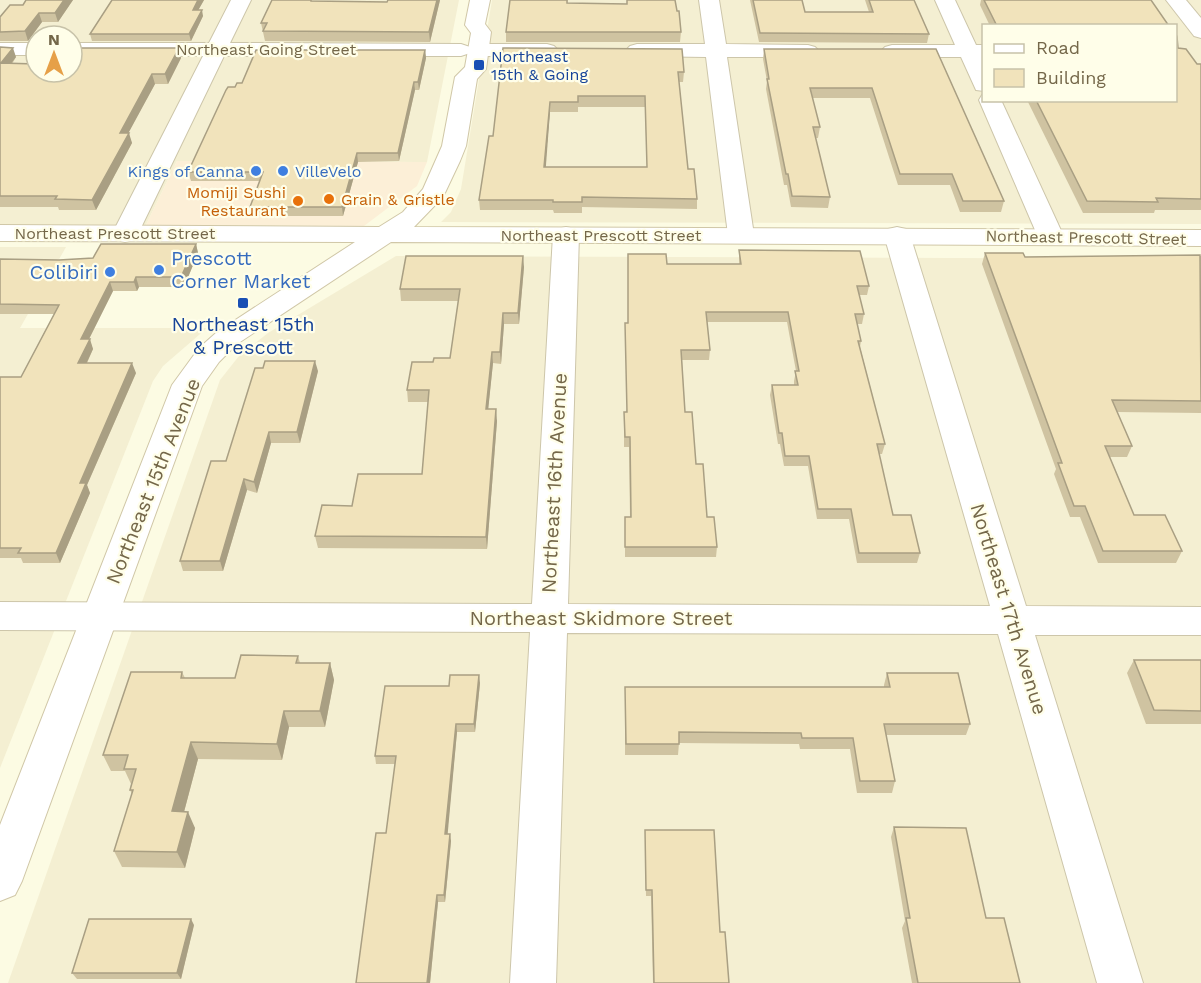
<svg xmlns="http://www.w3.org/2000/svg" width="1201" height="983" viewBox="0 0 1201 983" font-family="'Work Sans',sans-serif">
  <rect width="100%" height="100%" fill="#fcfbe3"/>
  <g fill="#f4efd2" fill-rule="evenodd">
    <path d="M0 0H459L427 162 177 161 146 225 0 224ZM36 36H72V72H36Z"/>
    <path d="M492 0H1201V224L441 222 451 212 461 189ZM984 26H1176V100H984Z"/>
    <path d="M0 247H66L20 328H207L163 366 153 381 0 768Z"/>
    <path d="M396 256 1201 259V983H8L220 380 239 356 268 333Z"/>
  </g>
  <path fill="#fcefd7" d="M177 161 427 162 417 186 364 226 146 225Z"/>
  <g fill="none" stroke-linecap="round" stroke-linejoin="round">
    <g stroke="#cdc6aa" stroke-width="2">
      <g id="street">
        <path d="M231 0H251L230 43 461 44 470 47 478 44H547L554 46 558 50 554 54 547 56H478L470 53 461 56H224L138 234 134 240 125 242 116 240 112 234 203 56 72 55V43H209Z"/>
        <path d="M699 0H719L726 44 808 45 815 47 819 51 815 55 808 57H727L754 235 750 241 741 243 732 241 728 235 706 57 637 56 630 54 626 50 630 46 637 44H705Z"/>
        <path d="M935 0H955L976 45H984V91L976 90 961 57H892L885 55 881 51 885 47 892 45H955Z"/>
        <path d="M1166 0H1186L1201 18V38L1194 36Z"/>
        <rect x="0" y="43" width="36" height="12"/>
        <path d="M982 95 984 100H1001L1064 237 1060 243 1051 245 1042 243 1038 237 979 100Z"/>
        <path d="M566 227 575 229 579 235 568 604 990 606 884 235 888 229 897 227 906 229 910 235 1026 606 1201 607V635H1035L1143 983H1097L998 634 567 633 556 983H510L530 632 0 630V602L532 604 553 235 557 229Z"/>
      </g>
    </g>
    <g stroke="#d0c7a7" stroke-width="2">
      <path id="secondary" d="M470 0H490L485 24 491 32 486 69 477 79 466 146 460 161 443 197 414 227 1201 230V246L391 242 237 344 219 362 202 386 22 881 15 895 0 901V825L172 385 199 348 217 332 355 242 0 241V225L379 227 403 212 423 189 442 146 455 77 465 67 471 33 465 25Z"/>
    </g>
    <use href="#street" fill="#fff" fill-rule="evenodd"/>
    <use href="#secondary" fill="#fff" fill-rule="evenodd"/>
  </g>
  <g fill="#cfc3a1" fill-rule="evenodd">
    <path d="M26 0H73L58 22H42L28 41H0V17L23 5Z"/>
    <path d="M112 0H204L198 10 203 16 191 41H92L90 34Z"/>
    <path d="M272 0 387 2 388 0H440L430 42 265 41 261 23Z"/>
    <path d="M510 0H568L567 3 681 32 680 42H506V32Z"/>
    <path d="M750 0H802L805 12H869L865 0H914L929 34 927 43 759 42Z"/>
    <path d="M981 0H1151L1169 26H990L980 5Z"/>
    <path d="M0 47 16 57 12 64 36 72 181 58 168 84H155L128 133 132 143 96 210H59L58 207H0Z"/>
    <path d="M503 48 684 72 683 82H679L688 169 697 199V209L582 207V213H554L553 210H480L479 200 493 136ZM578 107H645L647 167H545L550 112H578Z"/>
    <path d="M1178 48 1197 64H1201V210H1155L1154 213H1083L1027 100H1176Z"/>
    <path d="M764 49H936L1004 201 1001 212H960L950 185H898L870 98H812L820 127 818 138H815L830 197 828 208 791 207 787 185H784L766 89 767 81 763 59Z"/>
    <path d="M425 50 426 58 419 90H415L399 161 358 162 343 216H252L250 207 260 181H191L188 172 235 87 242 83Z"/>
    <path d="M196 244 198 253 184 287H139L137 291H113L89 339 93 349 87 363 136 373 87 485 90 493 60 563H23L21 558H0V377H21L54 314H0V259L59 260 93 258Z"/>
    <path d="M739 250 869 286 867 295H859L864 314 862 324H857L861 341 860 347 885 444 882 454H879L893 515 920 553 917 563H857L849 519H817L808 466H784L780 444H778L770 395 772 385H794V381L796 371 787 322H707L710 350 709 360H682L685 412 707 517 717 547 716 557H625V517H630L629 447H624V412H626L667 264H739Z"/>
    <path d="M985 253 1025 257 1201 256V413L1117 412 1132 446 1127 457H1110L1134 515 1182 551 1176 563H1098L1080 517H1070L1054 474 1056 469 982 264Z"/>
    <path d="M524 267 519 324H504L501 364 493 363 488 409 497 421 487 549 318 548 315 536 352 506 422 474 428 402H408L407 390 433 362 450 358 458 301H401L400 289Z"/>
    <path d="M318 371 300 443H271L257 493 247 490 223 571H183L180 561 226 461Z"/>
    <path d="M298 656 300 663H330L334 680 325 727H289L282 760 198 759 184 812 195 828 185 868 122 867 114 851 132 794 130 790 131 784 125 771H111L103 755 182 672 185 678H235Z"/>
    <path d="M1134 660H1201V724H1146L1127 673Z"/>
    <path d="M887 673 970 724 966 735H886L895 781 892 793H857L850 749H800L799 744 679 743 678 755H625V699L884 687V685Z"/>
    <path d="M480 683 475 732H457L447 834 451 841 445 902H438L430 983H356L386 833 395 764H376L375 756Z"/>
    <path d="M894 827 986 918 1020 983H912L902 928 905 921 891 837Z"/>
    <path d="M645 830 720 932 729 983H653L651 896H646Z"/>
    <path d="M194 925 181 979H77L72 973Z"/>
  </g>
  <g fill="#a99f83">
    <path d="M64 0H73L58 22 55 13Z"/>
    <path d="M198 0H204L195 16 193 10Z"/>
    <path d="M437 0H440L430 42 429 32Z"/>
    <path d="M202 10 203 16 191 41 189 34Z"/>
    <path d="M39 13 42 22 28 41 25 31Z"/>
    <path d="M13 48 16 57 4 73 1 63Z"/>
    <path d="M179 48 181 58 168 84 165 74Z"/>
    <path d="M425 50 426 58 419 90 418 82Z"/>
    <path d="M152 74 155 84 123 143 120 133Z"/>
    <path d="M414 82 415 90 399 161 398 153Z"/>
    <path d="M550 102V112L545 178 544 167Z"/>
    <path d="M129 133 132 143 96 210 92 200Z"/>
    <path d="M357 153 358 162 343 216 342 207Z"/>
    <path d="M196 244 198 253 184 287 181 277Z"/>
    <path d="M523 256 524 267 519 324 518 313Z"/>
    <path d="M136 277 139 287 137 291 134 282Z"/>
    <path d="M110 282 113 291 84 349 81 339Z"/>
    <path d="M503 313 504 324 501 364 500 352Z"/>
    <path d="M90 339 93 349 82 373 78 363Z"/>
    <path d="M492 352 493 363 487 421 486 409Z"/>
    <path d="M315 361 318 371 300 443 297 432Z"/>
    <path d="M132 363 136 373 87 485 90 493 60 563 56 553 80 483Z"/>
    <path d="M496 409 497 421 487 549 486 537Z"/>
    <path d="M269 432 271 443 257 493 254 482Z"/>
    <path d="M244 479 247 490 223 571 220 561Z"/>
    <path d="M330 663 334 680 325 727 320 711Z"/>
    <path d="M479 675 480 683 475 732 474 724Z"/>
    <path d="M284 711 289 727 282 760 277 744Z"/>
    <path d="M456 724 457 732 447 841 445 834Z"/>
    <path d="M191 742 198 759 180 827 172 811Z"/>
    <path d="M188 812 195 828 185 868 177 852Z"/>
    <path d="M450 834 451 841 445 902 444 895Z"/>
    <path d="M437 895 438 902 430 983H427Z"/>
    <path d="M191 919 194 925 181 979 177 973Z"/>
  </g>
  <g fill="#f1e3bb" stroke="#a99f83" stroke-width="1.5" fill-rule="evenodd">
    <path d="M26 0H64L55 13H39L25 31 0 32V17L10 5H23Z"/>
    <path d="M112 0H198L193 10H202L189 34H90Z"/>
    <path d="M272 0H311V1L387 2 388 0H437L429 32 263 31 267 23H261Z"/>
    <path d="M510 0H567V3L627 4V0H675L677 11H679L681 32H506Z"/>
    <path d="M753 0H802L805 12H873L869 0H914L929 34 760 33Z"/>
    <path d="M984 0H1151L1169 26H997Z"/>
    <path d="M1176 34 1177 37 1178 48 1186 49 1197 64H1201V199L1156 198 1158 202 1087 201 1036 100H1176Z"/>
    <path d="M0 47 13 48 1 63 36 64V72H72V57L78 48H179L165 74H152L120 133H129L92 200 55 199 57 196H0Z"/>
    <path d="M503 48 682 49 684 72H678L688 169H694L697 199 582 197V202H553V200H479L489 136H493ZM578 96H645L647 167H544L550 102H578Z"/>
    <path d="M764 49H936L1004 201H963L952 174H900L872 88H810L820 127H813L830 197 792 196 788 174H786L767 79H769Z"/>
    <path d="M256 50H425L418 82H414L398 153H357L342 207H250L263 172H188L226 90 228 87H235L237 83H242Z"/>
    <path d="M101 244H196L181 277H136L134 282H110L81 339H90L78 363H132L80 483H86L56 553H18L21 548H0V377H21L59 305 0 304V259L59 260 93 258Z"/>
    <path d="M739 250 860 251 869 286H857L864 314H855L861 341H858L885 444H877L893 515H911L920 553H859L851 509H818L809 456H785L782 433H779L772 385H798L795 371H799L788 312H706L710 350H681L685 412H692L696 464H703L707 517H714L717 547H625V517H631L630 437H625L624 412H627L625 323H628V254H666L667 264H741Z"/>
    <path d="M985 253H1023L1025 257 1200 255 1201 401 1112 400 1132 446H1105L1134 515H1165L1182 551H1103L1085 506H1074L1058 463H1062Z"/>
    <path d="M406 256H523L518 313H503L500 352H492L486 409H496L486 537 315 536 322 505 352 506 358 474H422L429 390H407L412 362H433L434 358H450L460 289H400Z"/>
    <path d="M265 361H315L297 432H269L254 482 244 479 220 561H180L211 461H226L255 368H263Z"/>
    <path d="M241 655 298 656 296 663H330L320 711H284L277 744 191 742 172 811 188 812 177 852 114 851 133 790H130L136 769H124L128 755H103L131 672H182L181 678H235Z"/>
    <path d="M1134 660H1201V711L1154 710Z"/>
    <path d="M887 673H958L970 724H884L895 781H860L853 738H802L801 733 679 732V744H626L625 687H890Z"/>
    <path d="M450 675H479L474 724H456L445 834H450L444 895H437L427 983H356L376 833H386L396 756H375L385 686H449Z"/>
    <path d="M894 827 966 828 986 918H1004L1020 983H918L906 918H910Z"/>
    <path d="M645 830H714L720 932H725L729 983H654L652 890H646Z"/>
    <path d="M89 919H191L177 973H72Z"/>
  </g>
  <g fill="#1a4fb4" stroke="#fffee9" stroke-width="2">
    <rect x="473" y="59" width="12" height="12" rx="3"/>
    <rect x="237" y="297" width="12" height="12" rx="3"/>
  </g>
  <g fill="#3f7fe0" stroke="#fffee9" stroke-width="2">
    <circle cx="256" cy="171" r="6"/>
    <circle cx="283" cy="171" r="6"/>
    <circle cx="159" cy="270" r="6"/>
    <circle cx="110" cy="272" r="6"/>
  </g>
  <g fill="#e8710a" stroke="#fffee9" stroke-width="2">
    <circle cx="329" cy="199" r="6"/>
    <circle cx="298" cy="201" r="6"/>
  </g>
  <g text-anchor="middle" stroke-width="4.5" stroke-linejoin="round" paint-order="stroke">
    <g font-size="16" fill="#746749" stroke="#fffee9">
      <text x="266" y="55">Northeast Going Street</text>
      <text x="115" y="239">Northeast Prescott Street</text>
      <text x="601" y="241">Northeast Prescott Street</text>
      <text transform="translate(1086 237) rotate(1)" y="6">Northeast Prescott Street</text>
    </g>
    <g font-size="16" fill="#164399" stroke="#fffee9" text-anchor="start">
      <text x="491" y="62">Northeast<tspan x="491" dy="18">15th &amp; Going</tspan></text>
    </g>
    <g font-size="16" fill="#366cbe" stroke="#fffee9" text-anchor="end">
      <text x="244" y="177">Kings of Canna</text>
      <text x="295" y="177" text-anchor="start">VilleVelo</text>
    </g>
    <g font-size="16" fill="#c56008" stroke="#fffee9" text-anchor="end">
      <text x="286" y="198">Momiji Sushi<tspan x="286" dy="18">Restaurant</tspan></text>
      <text x="341" y="205" text-anchor="start">Grain &amp; Gristle</text>
    </g>
    <g font-size="20" fill="#366cbe" stroke="#fffee9" text-anchor="start">
      <text x="171" y="265">Prescott<tspan x="171" dy="23">Corner Market</tspan></text>
      <text x="98" y="279" text-anchor="end">Colibiri</text>
    </g>
    <g font-size="20" fill="#164399" stroke="#fffee9">
      <text x="243" y="331">Northeast 15th<tspan x="243" dy="23">&amp; Prescott</tspan></text>
    </g>
    <g font-size="20" fill="#746749" stroke="#fffee9">
      <text transform="translate(153 481) rotate(-68)" y="7">Northeast 15th Avenue</text>
      <text transform="translate(554 483) rotate(-87)" y="7">Northeast 16th Avenue</text>
      <text transform="translate(1009 609) rotate(73)" y="7">Northeast 17th Avenue</text>
      <text x="601" y="625">Northeast Skidmore Street</text>
    </g>
  </g>
  <rect x="982" y="24" width="195" height="78" fill="#fffee9" stroke="#c7c2a9" stroke-width="1.5"/>
  <rect x="994" y="44" width="30" height="9" fill="#ffffff" stroke="#c7c2a9" stroke-width="1.5"/>
  <text x="1036" y="54" font-size="18" fill="#746749">Road</text>
  <rect x="994" y="69" width="30" height="18" fill="#f1e3bb" stroke="#c7c2a9" stroke-width="1.5"/>
  <text x="1036" y="84" font-size="18" fill="#746749">Building</text>
  <g transform="translate(54 54)"><circle r="28" fill="#fffee9" stroke="#c7c2a9" stroke-width="1.5"/>
  <path d="M0-4.5L10 22L0 15L-10 22Z" fill="#e6a048"/>
  <text y="-9" font-size="16" font-weight="bold" text-anchor="middle" fill="#746749">N</text>
  </g>
</svg>
